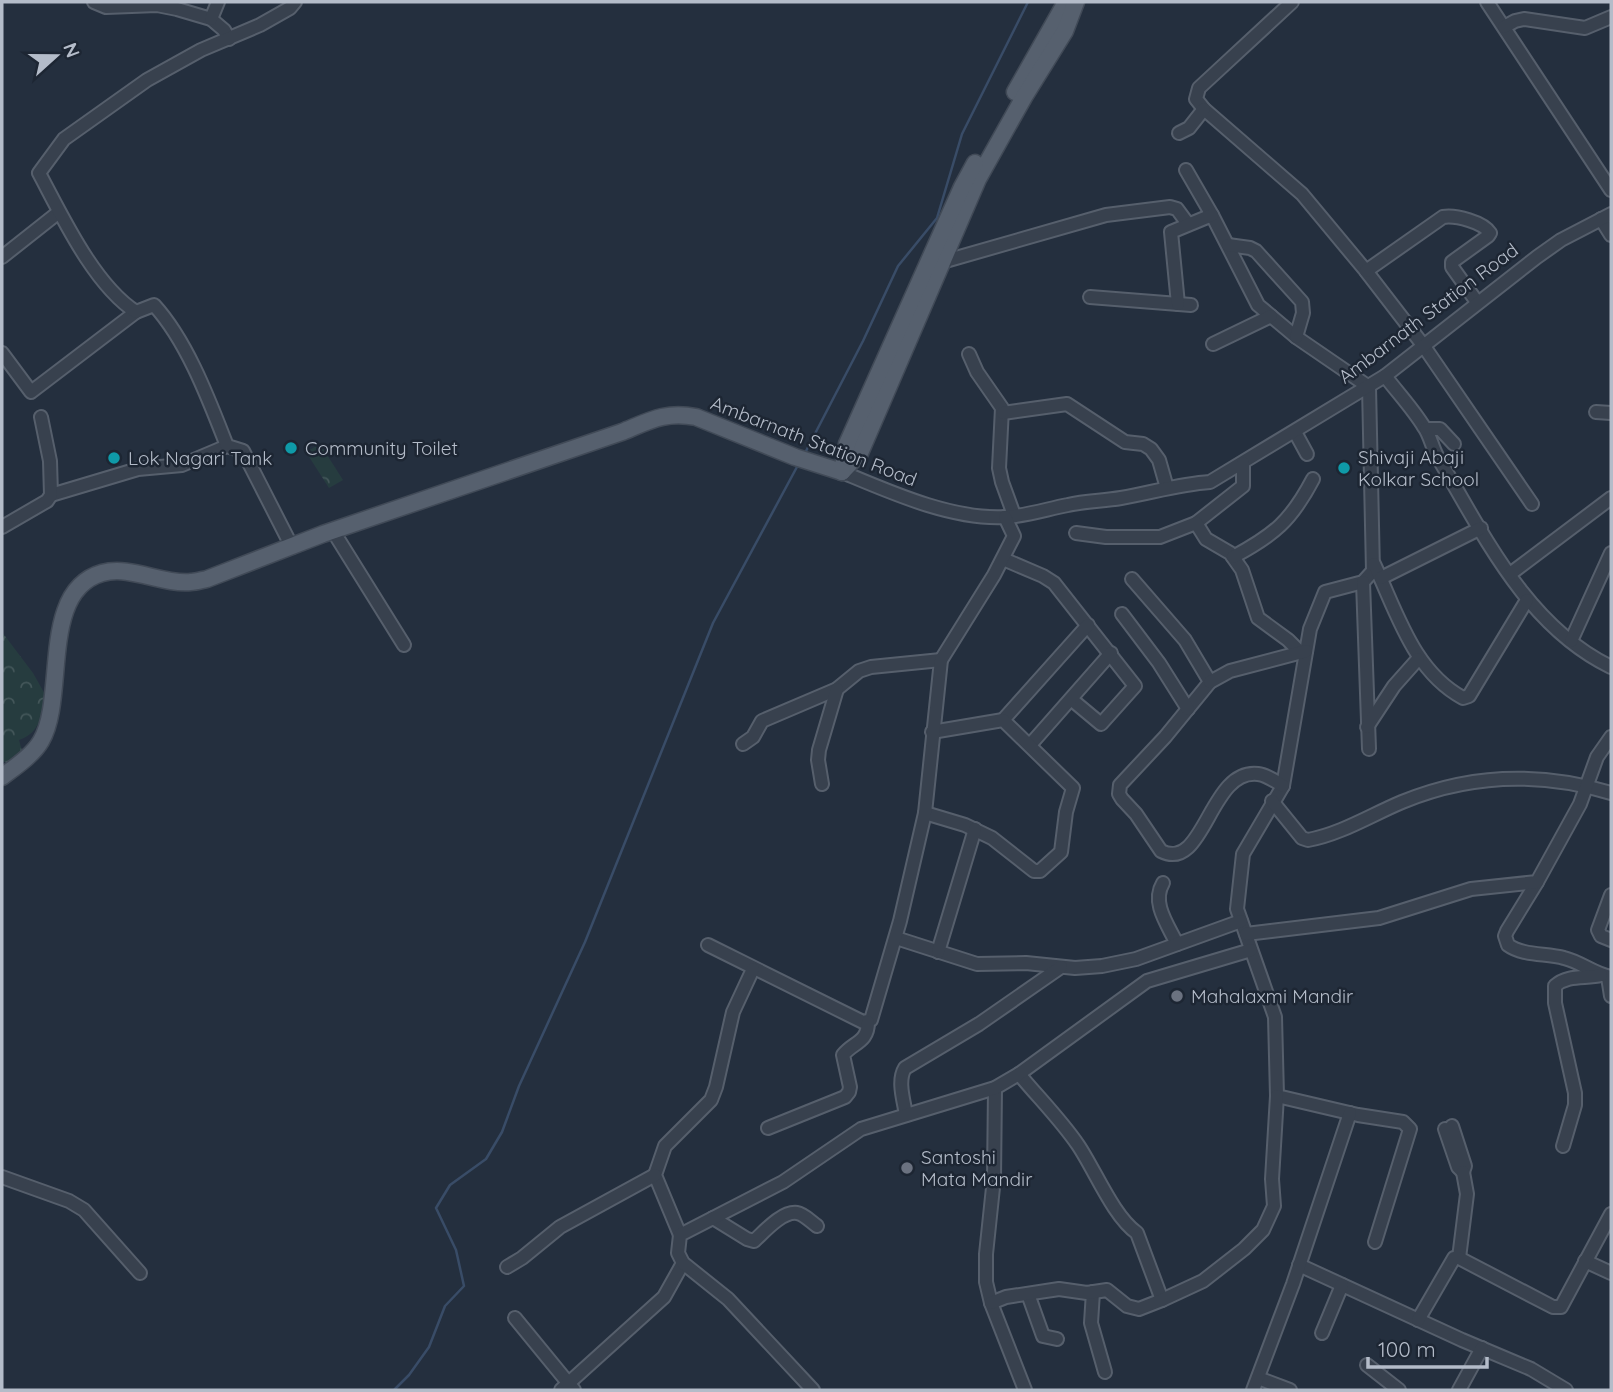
<svg xmlns="http://www.w3.org/2000/svg" width="1613" height="1392" viewBox="0 0 1613 1392" font-family="Quicksand,sans-serif">
  <defs>
    <pattern id="park-crowns" width="20" height="18" patternUnits="userSpaceOnUse" patternTransform="scale(1.75)"><rect width="20" height="18" fill="#263c3f"/><path d="M2 6a3 3 0 1 1 6 0M12 15a3 3 0 1 1 6 0" fill="none" stroke="#435659"/></pattern>
  </defs>
  <rect width="100%" height="100%" fill="#242f3e"/>
  <g fill="url(#park-crowns)">
    <path d="M320 444 343 480 329 488 306 452Z"/>
    <path d="M2 632 33 673 46 696C40 717 41 732 19 740L22 751 8 763 2 761Z"/>
  </g>
  <g fill="none" stroke-linecap="round" stroke-linejoin="round">
    <g stroke="#394c67" stroke-width="2.5">
      <path d="M805 453 863 341 898 266 937 218 962 134 1028 2"/>
      <path d="M394 1390 409 1375 429 1347 445 1306 464 1286 456 1250 436 1208 450 1185 486 1159 502 1132 519 1086 585 942 713 623 798 465"/>
    </g>
    <g stroke="#565f6c" stroke-width="16">
      <g id="minor">
        <path d="M94 2 106 7 157 5 177 9 211 19 224 30 229 39"/>
        <path d="M1292 2 1199 88 1196 99 1204 109 1302 194 1366 271 1423 345 1532 504"/>
        <path d="M1487 2 1611 190"/>
        <path d="M211 19 218 2"/>
        <path d="M1504 27 1515 21 1524 19 1585 28 1611 17"/>
        <path d="M1179 133 1189 128 1204 109"/>
        <path d="M1186 170 1212 215 1258 305 1296 337 1369 387 1373 571 1363 582 1325 592 1310 629 1283 786 1243 854 1237 909 1275 1017 1277 1096 1358 1115 1403 1122 1410 1129 1375 1242"/>
        <path d="M1601 219 1611 235"/>
        <path d="M1228 245 1250 248 1256 251 1302 302 1303 313 1296 337"/>
        <path d="M2 257 59 212"/>
        <path d="M942 262 1106 215 1170 207 1177 209 1188 224"/>
        <path d="M1366 271 1443 217C1456 215 1483 222 1490 233L1488 236 1452 262V267L1477 302"/>
        <path d="M1090 297 1191 305"/>
        <path d="M1178 304 1171 232 1212 215"/>
        <path d="M1213 344 1271 316"/>
        <path d="M2 353 31 392 136 312"/>
        <path d="M969 354 977 372 1002 408 999 468 1002 482 1014 515"/>
        <path d="M1385 376C1398 393 1413 409 1424 427 1430 435 1432 447 1437 456 1483 533 1526 626 1611 667"/>
        <path d="M1596 412 1611 413"/>
        <path d="M1003 413 1067 404 1125 442 1143 444 1151 449 1159 460 1167 488"/>
        <path d="M1426 429H1440L1454 444"/>
        <path d="M1295 432 1307 454"/>
        <path d="M842 472C890 492 952 520 1005 517 1026 516 1047 509 1068 505 1085 501 1103 501 1121 498 1151 493 1179 484 1210 482L1385 376 1537 257 1561 240 1611 214"/>
        <path d="M51 495 138 469 182 465 227 446"/>
        <path d="M1196 523 1243 486V463"/>
        <path d="M2 527 47 501 51 495 50 461 41 417"/>
        <path d="M333 531 404 645"/>
        <path d="M1076 533 1106 537H1160L1196 523 1206 539 1230 553 1242 570 1258 618 1288 640 1301 653"/>
        <path d="M292 547 243 451 227 446C209 400 187 341 154 305L136 312C94 285 62 216 39 173L64 139 147 80 201 50 260 25 290 8 295 2"/>
        <path d="M1233 557C1274 535 1291 521 1313 479"/>
        <path d="M1003 559 1043 576 1054 583 1135 686 1101 724 1071 699"/>
        <path d="M1374 564C1397 612 1413 671 1463 698L1469 696 1527 600"/>
        <path d="M1510 574 1611 498"/>
        <path d="M1381 578 1481 528"/>
        <path d="M1132 579 1185 640 1210 682 1165 737 1120 785 1119 794 1122 799 1136 814 1161 851C1205 873 1209 768 1258 774 1267 775 1275 781 1283 786"/>
        <path d="M1363 582 1369 749"/>
        <path d="M1122 614 1159 663 1188 709"/>
        <path d="M1571 641 1611 553"/>
        <path d="M1210 682 1230 671 1306 651"/>
        <path d="M1003 720 1088 625"/>
        <path d="M1367 727 1394 686 1418 659"/>
        <path d="M743 744 753 737 762 721 837 689 859 671 871 667 941 660"/>
        <path d="M1030 745 1111 653"/>
        <path d="M822 784 818 760 819 750 837 689"/>
        <path d="M1272 801 1302 838 1308 840C1341 834 1371 815 1402 802 1470 774 1541 772 1611 793"/>
        <path d="M925 813 965 825 992 838 1034 871H1040L1061 852 1066 812 1073 788 1003 720 932 732"/>
        <path d="M1537 882 1507 931 1505 936 1508 945C1523 956 1546 953 1564 958 1581 962 1594 974 1611 977"/>
        <path d="M1163 883C1151 903 1168 925 1177 944"/>
        <path d="M1611 895 1598 930 1601 936 1611 940"/>
        <path d="M1246 934 1379 918 1471 889 1537 882 1580 804 1597 757 1611 737"/>
        <path d="M896 938 977 964 1026 963 1075 968 1102 966 1136 959 1241 921"/>
        <path d="M708 945 863 1022 871 1020 900 921 925 813 941 660 994 575 1014 536 1005 517"/>
        <path d="M938 952 975 829"/>
        <path d="M1608 977 1611 996"/>
        <path d="M1019 1074C1038 1097 1061 1120 1078 1145 1095 1170 1113 1216 1137 1233L1162 1300"/>
        <path d="M995 1088 994 1178 986 1254V1282L991 1303 1025 1390"/>
        <path d="M906 1115C904 1101 897 1081 905 1068L979 1024 1061 967"/>
        <path d="M768 1128 845 1097 849 1092 850 1087 843 1055C853 1042 868 1043 868 1022"/>
        <path d="M1445 1129 1458 1167 1463 1172 1465 1166 1452 1126"/>
        <path d="M1563 1146 1575 1105V1093L1555 1003V986C1568 974 1586 979 1601 975"/>
        <path d="M2 1177 69 1201 84 1210 140 1273"/>
        <path d="M713 1218 747 1239 754 1241C764 1232 782 1211 797 1213 804 1214 811 1222 817 1226"/>
        <path d="M680 1235 655 1175 665 1146 711 1100 716 1087 733 1012 753 969"/>
        <path d="M1459 1258 1467 1194 1463 1172"/>
        <path d="M1585 1261 1611 1273"/>
        <path d="M1299 1265 1462 1340 1531 1369 1566 1390"/>
        <path d="M507 1267 522 1258 560 1227 655 1175"/>
        <path d="M1093 1292 1091 1323 1105 1372"/>
        <path d="M1028 1294 1043 1336 1057 1339"/>
        <path d="M991 1303 1006 1297 1059 1289 1087 1293 1107 1290 1127 1306 1139 1309 1162 1300 1203 1281 1244 1249 1263 1230 1274 1206 1272 1179 1277 1096"/>
        <path d="M515 1318 574 1390"/>
        <path d="M1418 1320 1454 1258H1459L1553 1307H1561L1611 1214"/>
        <path d="M1322 1333 1342 1285"/>
        <path d="M1367 1365 1399 1390"/>
        <path d="M1258 1378 1290 1390"/>
        <path d="M561 1390 664 1297 683 1263"/>
        <path d="M813 1390 728 1299 683 1263 678 1253 680 1235 783 1182 861 1129 995 1088 1019 1074 1147 981 1251 950"/>
        <path d="M1253 1390 1293 1284 1350 1113"/>
        <path d="M1459 1390 1482 1348"/>
      </g>
    </g>
    <g stroke="#414a57" stroke-width="19">
      <g id="major">
        <path d="M1015 92 1066 2"/>
        <path d="M842 472 860 453 978 179 1024 97 1065 31 1076 2"/>
        <path d="M842 472 847 444 962 187 975 163"/>
        <path d="M2 777C15 767 33 755 41 741 67 697 39 591 102 573 131 565 162 585 191 582 196 582 202 580 207 579L323 534 622 432C649 421 665 411 696 417L795 457 842 472"/>
      </g>
    </g>
    <use href="#minor" stroke="#38414e" stroke-width="12"/>
    <use href="#major" stroke="#56606e" stroke-width="16"/>
  </g>
  <g fill="#0f9aa8" stroke="#1d2633" stroke-width="2.5">
    <circle cx="291" cy="448" r="7"/>
    <circle cx="114" cy="458" r="7"/>
    <circle cx="1344" cy="468" r="7"/>
  </g>
  <g fill="#6b7280" stroke="#1d2633" stroke-width="2.5">
    <circle cx="1177" cy="996" r="7"/>
    <circle cx="907" cy="1168" r="7"/>
  </g>
  <g text-anchor="middle" stroke-width="5" stroke-linejoin="round" paint-order="stroke">
    <g font-size="19" fill="#b4bcc9" stroke="#1d2633">
      <text transform="translate(1428 313) rotate(-37)" y="7">Ambarnath Station Road</text>
      <text transform="translate(814 441) rotate(21)" y="7">Ambarnath Station Road</text>
    </g>
    <g font-size="19" fill="#b4bcc9" stroke="#1d2633" text-anchor="start">
      <text x="305" y="455">Community Toilet</text>
      <text x="1358" y="464">Shivaji Abaji<tspan x="1358" dy="22">Kolkar School</tspan></text>
      <text x="128" y="465">Lok Nagari Tank</text>
      <text x="1191" y="1003">Mahalaxmi Mandir</text>
      <text x="921" y="1164">Santoshi<tspan x="921" dy="22">Mata Mandir</tspan></text>
    </g>
  </g>
  <rect width="1613" height="1392" fill="none" stroke="#b4bcc9" stroke-width="7"/>
  <g transform="translate(56 56) rotate(69)" stroke="#1d2633" stroke-width="5" paint-order="stroke">
  <path d="M0-5L12 26L0 18L-12 26Z" fill="#b4bcc9"/>
  <text y="-10" font-size="19" font-weight="bold" text-anchor="middle" fill="#b4bcc9">N</text>
  </g>
  <path d="M1368 1357v10h119v-10" fill="none" stroke="#b4bcc9" stroke-width="3.5"/>
  <text x="1378" y="1357" font-size="21" fill="#b4bcc9" stroke="#1d2633" stroke-width="5" paint-order="stroke">100 m</text>
</svg>
